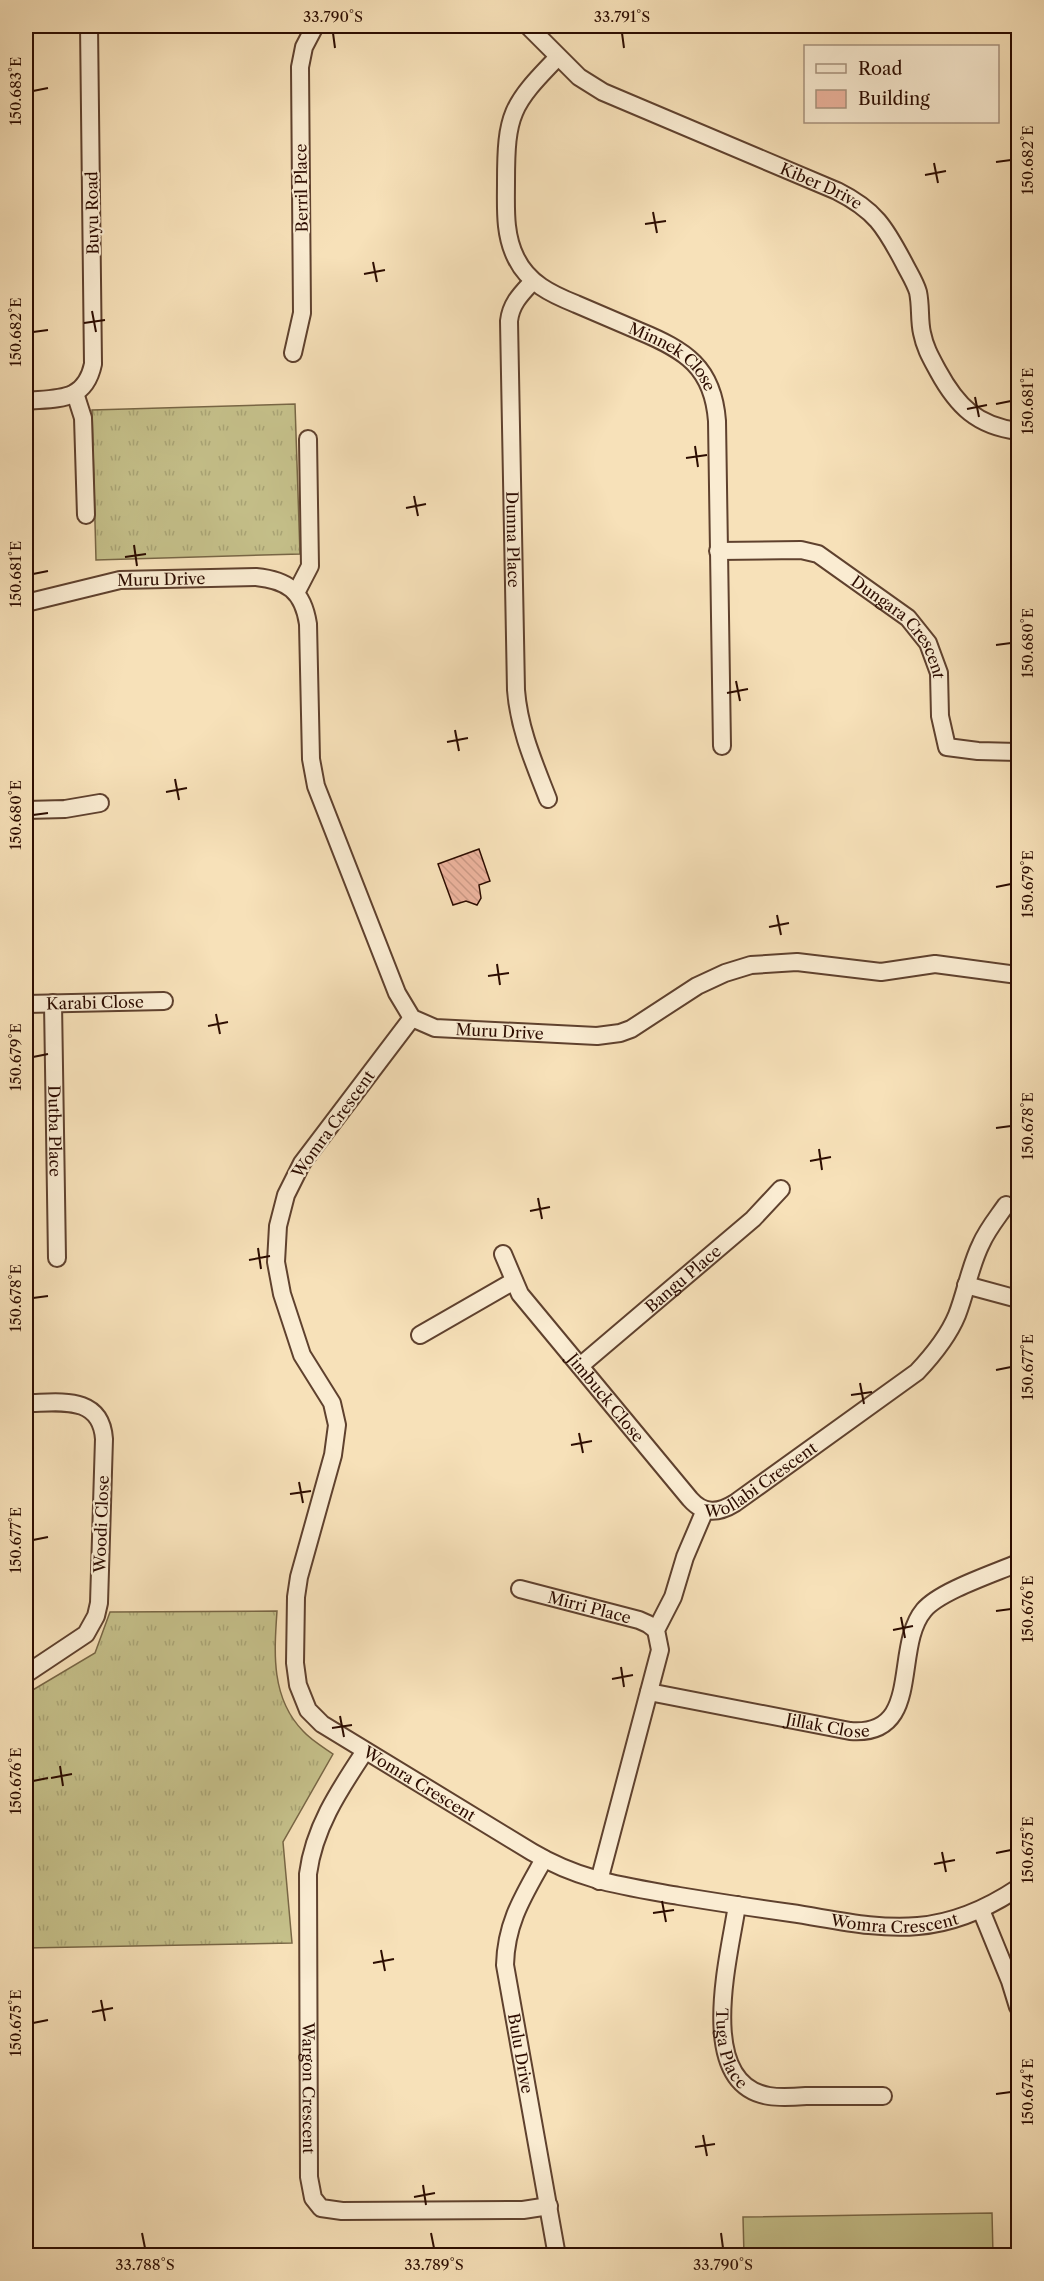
<svg xmlns="http://www.w3.org/2000/svg" width="1044" height="2281" viewBox="0 0 1044 2281" font-family="'Libre Caslon Text',serif">
  <defs>
    <pattern id="grass-tufts" width="24" height="20" patternUnits="userSpaceOnUse" patternTransform="scale(1.5)"><rect width="24" height="20" fill="#c5c08a"/><path d="M3 7l-1-3M5 7V3M7 7l1-3M15 17l-1-3M17 17v-4M19 17l1-3" fill="none" stroke="#a9a475"/></pattern>
    <pattern id="building-back-hatch" width="6" height="6" patternUnits="userSpaceOnUse" patternTransform="scale(1.5)"><rect width="6" height="6" fill="#edb49e"/><path d="M-1 5l2 2M0 0l6 6M5-1l2 2" fill="none" stroke="#cb9a86"/></pattern>
  </defs>
  <rect width="100%" height="100%" fill="#f7e1b9"/>
  <filter id="stains"><feTurbulence type="fractalNoise" baseFrequency=".00333" numOctaves="4"/><feColorMatrix values="0 0 0 0 .2 0 0 0 0 .09 0 0 0 0 .02 0 0 0 .5 -.17"/></filter>
  <radialGradient id="worn" r=".72"><stop offset=".6" stop-color="#630" stop-opacity="0"/><stop offset="1" stop-color="#630" stop-opacity=".3"/></radialGradient>
  <g fill="url(#grass-tufts)" stroke="#786645" stroke-width="1.5">
    <path d="M295 404 300 554 96 560 92 410Z"/>
    <path d="M277 1611C274 1654 271 1698 303 1731 311 1740 323 1747 333 1754L283 1842 292 1943 26 1948V1694L95 1653 110 1612Z"/>
  </g>
  <path fill="#c5c08a" stroke="#786645" stroke-width="1.5" d="M992 2213 993 2255H744L743 2217Z"/>
  <path fill="url(#building-back-hatch)" stroke="#2c0c00" stroke-width="1.5" d="M479 849 490 881 479 885 481 898 477 905 466 901 453 905 438 864Z"/>
  <g fill="none" stroke-linecap="round" stroke-linejoin="round">
    <g stroke="#5f412e" stroke-width="20">
      <g id="minor">
        <path id="s1" d="M528 26 579 77 603 92 837 191C875 210 885 227 904 263 909 273 915 282 918 292 921 306 919 320 922 333 925 348 931 358 938 371 957 406 977 426 1018 431"/>
        <path id="s2" d="M558 57C511 105 506 114 506 182 506 208 504 234 516 258 528 283 551 294 576 304 597 313 618 322 639 331 685 350 713 367 717 421L722 746"/>
        <path id="s3" d="M533 281C522 293 511 303 509 321L516 690C519 729 534 763 548 799"/>
        <path d="M293 353 302 313 300 67 304 47 315 26"/>
        <path d="M75 393 83 418 86 515"/>
        <path d="M26 401C58 398 85 402 93 364L89 26"/>
        <path id="s4" d="M718 551 801 550 818 554 908 618 928 643 939 673 940 716 947 747 978 751 1018 752"/>
        <path d="M296 593 310 566 308 439"/>
        <path id="s5" d="M26 603 120 580 256 577C287 580 303 591 308 624L311 759 316 786 397 993 412 1018 435 1028 597 1036 620 1033 631 1029 697 986 725 973 751 965 797 962 881 972 935 964 1018 975"/>
        <path d="M26 810 65 809 100 803"/>
        <path id="s6" d="M53 1003 57 1258"/>
        <path id="s7" d="M26 1004 164 1001"/>
        <path id="s8" d="M412 1018 302 1163 286 1195 278 1226 276 1262 282 1294 302 1355 332 1403 337 1425 333 1455 299 1577 296 1597 295 1663 298 1685 308 1710 322 1724 532 1852C581 1881 623 1886 679 1896 716 1902 754 1908 791 1913 832 1919 876 1930 918 1926 954 1923 988 1908 1018 1888"/>
        <path id="s9" d="M503 1254 520 1294 690 1499C704 1515 719 1513 735 1503L917 1372C933 1355 948 1337 957 1315 966 1292 970 1266 981 1244 987 1230 997 1218 1006 1205"/>
        <path d="M966 1285 1018 1299"/>
        <path d="M420 1335 514 1281"/>
        <path id="s10" d="M580 1366 753 1219 781 1189"/>
        <path d="M26 1403C58 1403 101 1394 104 1439L99 1603 96 1616 86 1634 26 1674"/>
        <path id="s11" d="M520 1589 639 1620 648 1624 656 1630"/>
        <path id="s12" d="M649 1692 850 1731C924 1737 892 1648 924 1610 940 1591 995 1573 1018 1563"/>
        <path id="s13" d="M365 1751C340 1789 314 1827 308 1874L309 2177 313 2198 321 2208 342 2211 523 2210 549 2206"/>
        <path id="s14" d="M544 1859C524 1895 506 1922 505 1965L557 2256"/>
        <path d="M599 1881 660 1650 656 1630 673 1597 685 1557 705 1510"/>
        <path id="s15" d="M737 1905C730 1954 694 2084 769 2096 781 2098 794 2097 806 2096 831 2096 857 2096 883 2096"/>
        <path d="M981 1910 1010 1981 1018 2007"/>
      </g>
    </g>
    <use href="#minor" stroke="#faecd2" stroke-width="16"/>
  </g>
  <path fill="none" stroke="#2c0c00" stroke-width="2" d="M333 33 335 48M622 33 624 48M33 91 48 88M996 162 1011 160M934 163 938 183M925 175 946 171M653 212 657 233M645 224 666 221M373 262 377 282M364 274 385 270M92 311 96 332M84 323 105 320M33 332 48 330M975 397 979 417M996 404 1011 401M967 409 987 405M695 446 698 467M686 458 707 455M414 496 418 516M406 508 426 504M134 545 137 566M125 557 146 554M33 574 48 571M996 645 1011 643M736 681 740 701M727 693 748 689M455 730 459 751M447 742 468 738M175 779 179 800M166 792 187 788M33 815 48 813M996 887 1011 884M777 915 781 935M769 927 789 923M497 964 500 985M488 976 509 973M216 1014 220 1034M208 1026 228 1022M33 1057 48 1054M996 1128 1011 1126M819 1149 822 1170M810 1161 831 1157M538 1198 542 1219M530 1211 550 1207M258 1248 261 1269M249 1260 270 1256M33 1298 48 1296M996 1370 1011 1367M860 1383 864 1404M851 1395 872 1392M579 1433 583 1453M571 1445 592 1441M299 1482 303 1503M290 1494 311 1491M33 1540 48 1537M996 1611 1011 1609M901 1617 905 1638M893 1630 913 1626M621 1667 624 1687M612 1679 633 1675M340 1716 344 1737M332 1728 352 1725M60 1766 63 1786M51 1778 72 1774M33 1781 48 1778M942 1852 946 1872M996 1853 1011 1850M934 1864 955 1860M662 1901 666 1922M653 1913 674 1910M381 1950 385 1971M373 1963 394 1959M101 2000 105 2021M92 2012 113 2008M33 2023 48 2020M996 2094 1011 2092M703 2135 707 2156M695 2147 715 2144M423 2185 426 2205M414 2197 435 2193M142 2233 145 2248M431 2233 434 2248M721 2233 723 2248"/>
  <g text-anchor="middle" stroke-width="4.5" stroke-linejoin="round" paint-order="stroke">
    <g font-size="16" fill="#2c0c00" stroke="#faecd2">
      <text dy="6" stroke="none"><textPath href="#s1" startOffset="338">Kiber Drive</textPath></text>
      <text transform="translate(301 188) rotate(-91)" y="6">Berril Place</text>
      <text transform="translate(92 213) rotate(-91)" y="6">Buyu Road</text>
      <text dy="6" stroke="none"><textPath href="#s2" startOffset="408">Minnek Close</textPath></text>
      <text dy="6" stroke="none"><textPath href="#s3" startOffset="266">Dunna Place</textPath></text>
      <text dy="6" stroke="none"><textPath href="#s5" startOffset="138">Muru Drive</textPath></text>
      <text dy="6" stroke="none"><textPath href="#s4" startOffset="212">Dungara Crescent</textPath></text>
      <text dy="6" stroke="none"><textPath href="#s7" startOffset="69">Karabi Close</textPath></text>
      <text dy="6" stroke="none"><textPath href="#s5" startOffset="814">Muru Drive</textPath></text>
      <text transform="translate(333 1124) rotate(-54)" y="6">Womra Crescent</text>
      <text dy="6" stroke="none"><textPath href="#s6" startOffset="128">Dutba Place</textPath></text>
      <text dy="6" stroke="none"><textPath href="#s10" startOffset="135">Bangu Place</textPath></text>
      <text dy="6" stroke="none"><textPath href="#s9" startOffset="178">Jimbuck Close</textPath></text>
      <text dy="6" stroke="none"><textPath href="#s9" startOffset="393">Wollabi Crescent</textPath></text>
      <text transform="translate(101 1524) rotate(-88)" y="6">Woodi Close</text>
      <text dy="6" stroke="none"><textPath href="#s11" startOffset="72">Mirri Place</textPath></text>
      <text dy="6" stroke="none"><textPath href="#s12" startOffset="182">Jillak Close</textPath></text>
      <text dy="6" stroke="none"><textPath href="#s8" startOffset="888">Womra Crescent</textPath></text>
      <text dy="6" stroke="none"><textPath href="#s8" startOffset="1392">Womra Crescent</textPath></text>
      <text dy="6" stroke="none"><textPath href="#s15" startOffset="146">Tuga Place</textPath></text>
      <text dy="6" stroke="none"><textPath href="#s14" startOffset="204">Bulu Drive</textPath></text>
      <text dy="6" stroke="none"><textPath href="#s13" startOffset="351">Wargon Crescent</textPath></text>
    </g>
  </g>
  <rect width="1044" height="2281" fill="none" stroke="#f7e1b9" stroke-width="66"/>
  <rect x="804" y="45" width="195" height="78" fill="#faecd2" stroke="#a8927e" stroke-width="1.5"/>
  <rect x="816" y="64" width="30" height="9" fill="#faecd2" stroke="#a8927e" stroke-width="1.5"/>
  <text x="858" y="75" font-size="18" fill="#2c0c00">Road</text>
  <rect x="816" y="90" width="30" height="18" fill="#edb49e" stroke="#a8927e" stroke-width="1.5"/>
  <text x="858" y="105" font-size="18" fill="#2c0c00">Building</text>
  <rect x="33" y="33" width="978" height="2215" fill="none" stroke="#2c0c00" stroke-width="2"/>
  <g font-size="15" text-anchor="middle" fill="#2c0c00">
    <text x="333" y="22">33.790°S</text>
    <text x="622" y="22">33.791°S</text>
    <text transform="translate(16 91) rotate(-90)" y="5">150.683°E</text>
    <text transform="translate(1028 160) rotate(-90)" y="5">150.682°E</text>
    <text transform="translate(16 332) rotate(-90)" y="5">150.682°E</text>
    <text transform="translate(1028 401) rotate(-90)" y="5">150.681°E</text>
    <text transform="translate(16 574) rotate(-90)" y="5">150.681°E</text>
    <text transform="translate(1028 643) rotate(-90)" y="5">150.680°E</text>
    <text transform="translate(16 815) rotate(-90)" y="5">150.680°E</text>
    <text transform="translate(1028 884) rotate(-90)" y="5">150.679°E</text>
    <text transform="translate(16 1057) rotate(-90)" y="5">150.679°E</text>
    <text transform="translate(1028 1126) rotate(-90)" y="5">150.678°E</text>
    <text transform="translate(16 1298) rotate(-90)" y="5">150.678°E</text>
    <text transform="translate(1028 1367) rotate(-90)" y="5">150.677°E</text>
    <text transform="translate(16 1540) rotate(-90)" y="5">150.677°E</text>
    <text transform="translate(1028 1609) rotate(-90)" y="5">150.676°E</text>
    <text transform="translate(16 1781) rotate(-90)" y="5">150.676°E</text>
    <text transform="translate(1028 1850) rotate(-90)" y="5">150.675°E</text>
    <text transform="translate(16 2023) rotate(-90)" y="5">150.675°E</text>
    <text transform="translate(1028 2092) rotate(-90)" y="5">150.674°E</text>
    <text x="145" y="2270">33.788°S</text>
    <text x="434" y="2270">33.789°S</text>
    <text x="723" y="2270">33.790°S</text>
  </g>
  <rect width="100%" height="100%" filter="url(#stains)"/>
  <rect width="100%" height="100%" fill="url(#worn)"/>
</svg>
